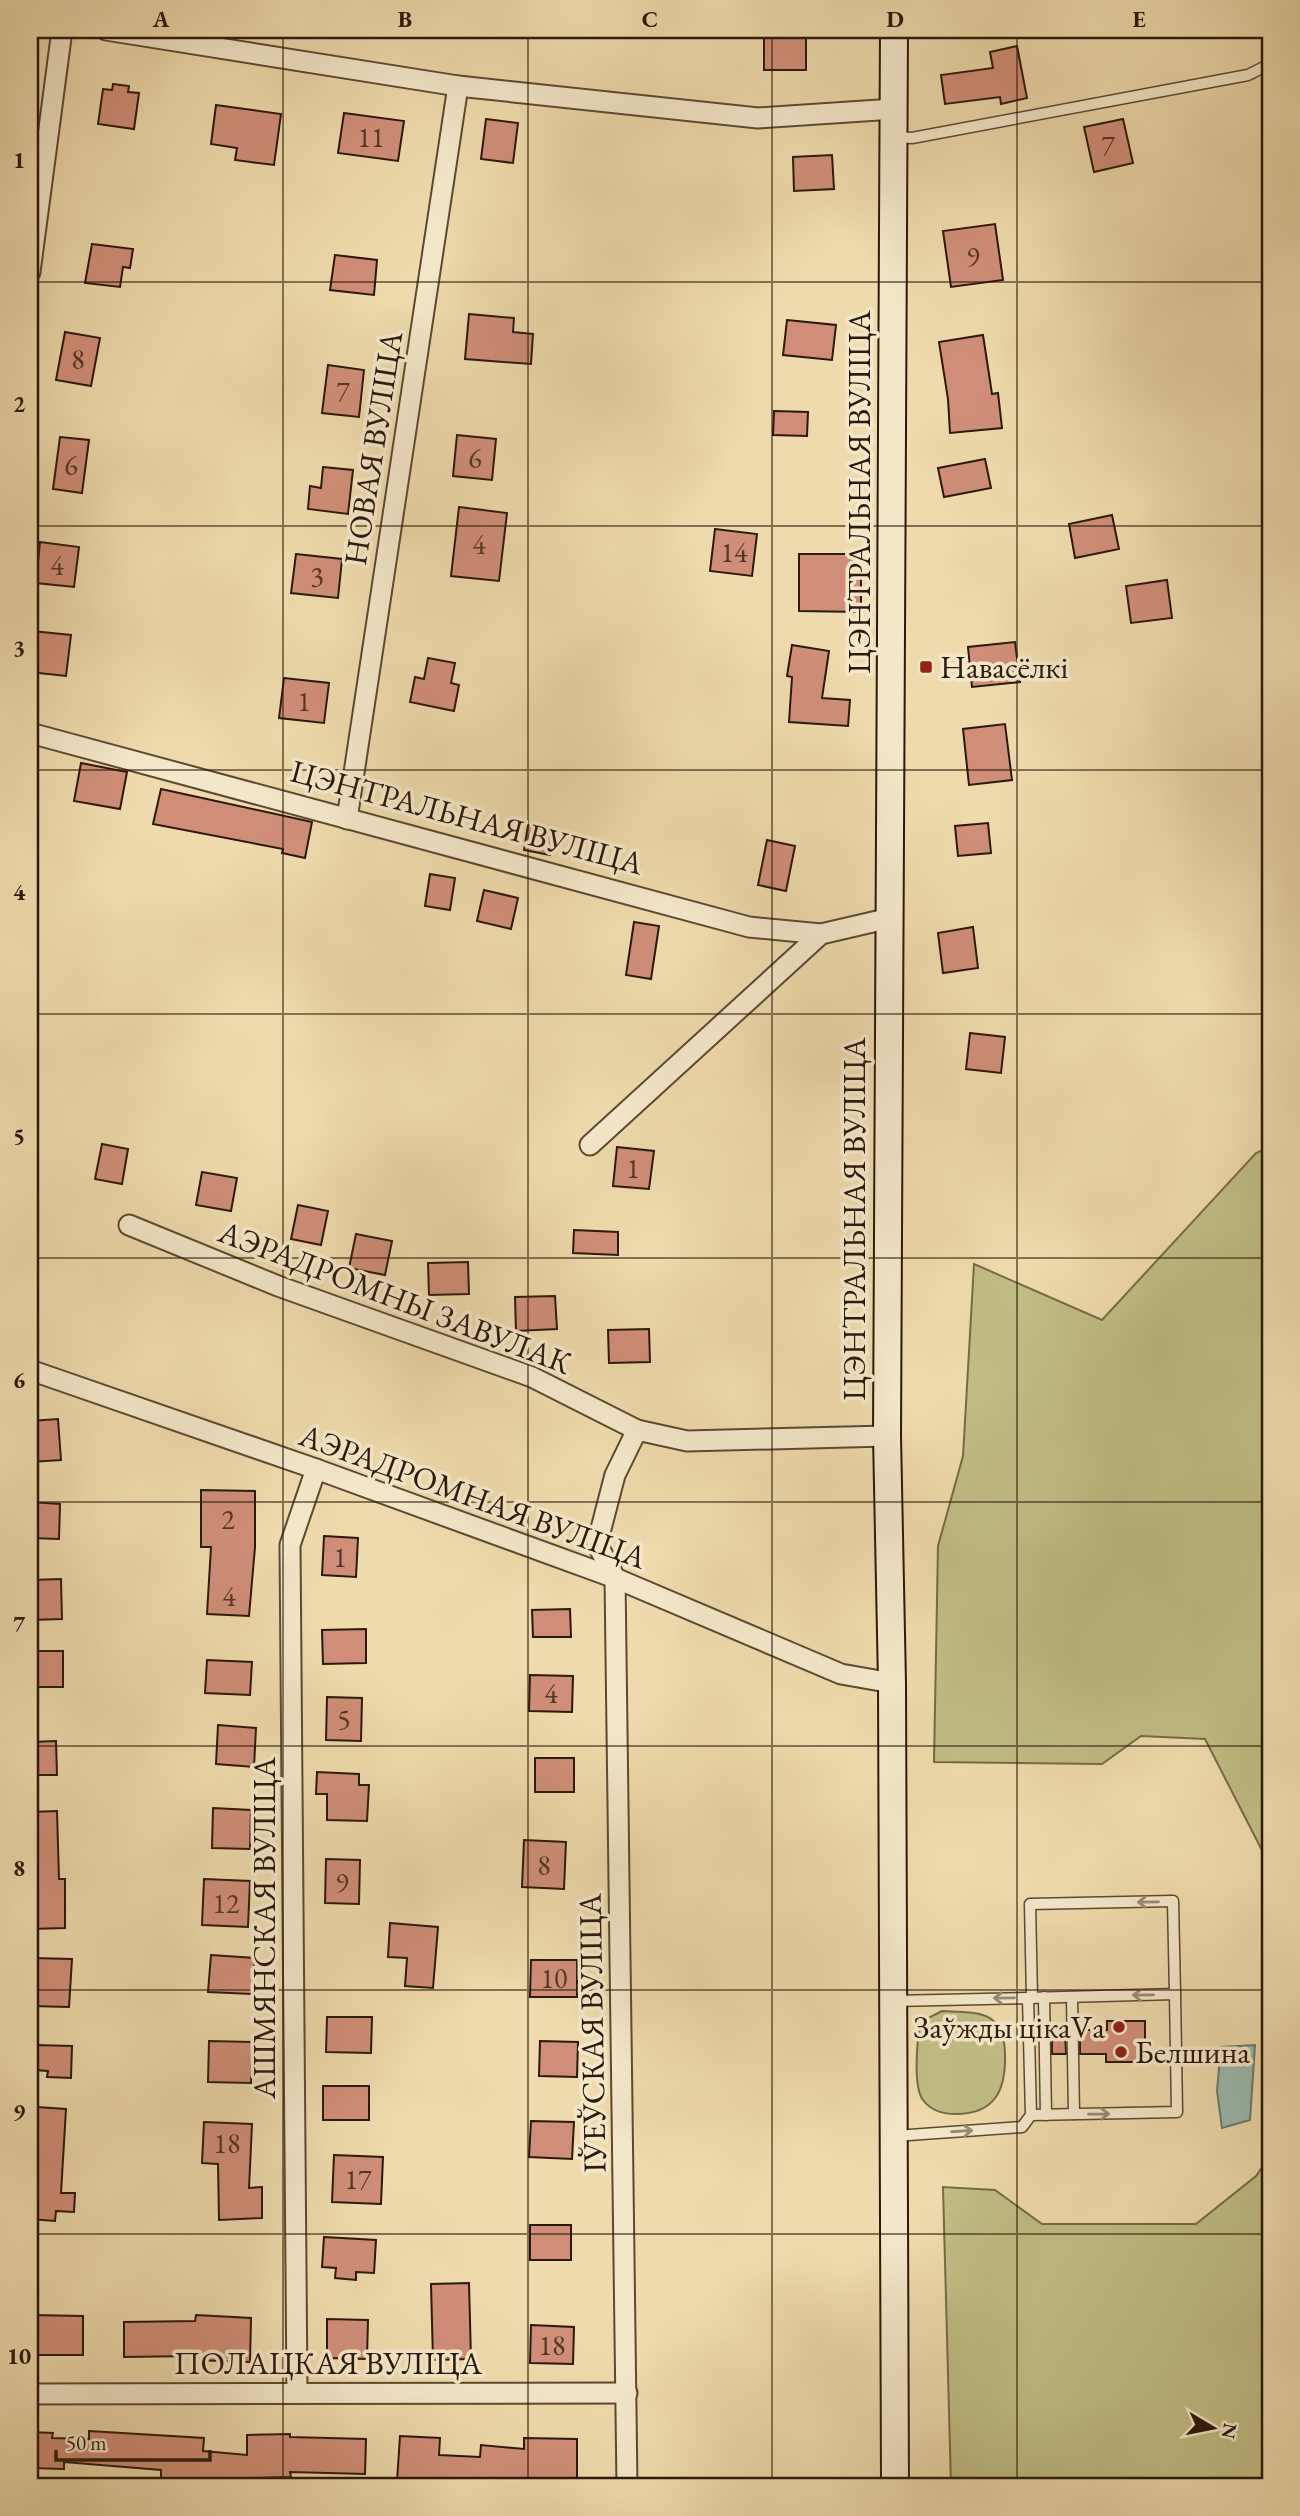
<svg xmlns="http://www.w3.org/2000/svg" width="1300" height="2516" viewBox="0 0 1300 2516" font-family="'EB Garamond',serif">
  <rect width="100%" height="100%" fill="#eedaac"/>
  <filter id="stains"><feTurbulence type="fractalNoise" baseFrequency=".00286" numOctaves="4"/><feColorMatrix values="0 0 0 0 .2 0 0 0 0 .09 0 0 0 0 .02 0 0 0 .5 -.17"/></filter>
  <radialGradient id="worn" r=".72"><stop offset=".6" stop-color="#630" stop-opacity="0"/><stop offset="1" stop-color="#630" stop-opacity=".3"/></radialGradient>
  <g fill="#c0bd84" stroke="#766b46" stroke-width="2">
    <path d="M1270 1147V1866L1205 1739 1141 1736 1102 1764 934 1762 938 1546 963 1456 974 1264 1102 1320 1256 1153Z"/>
    <path d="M942 2011C978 2013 1004 2009 1005 2054 1006 2090 995 2114 956 2114 943 2114 931 2111 923 2100 913 2087 917 2042 920 2026L930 2017Z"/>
    <path d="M1270 2156V2486H951L943 2187 995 2190 1042 2224H1196L1256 2176Z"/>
  </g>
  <path fill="#9bbab0" stroke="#6e7a6d" stroke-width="2" d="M1255 2045 1250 2120 1222 2128 1217 2091 1221 2047Z"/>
  <g fill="#d08e78" stroke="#2b1909" stroke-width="2">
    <rect x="764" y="30" width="42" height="40"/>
    <path d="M1017 46 1027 98 1001 104 1000 97 945 104 941 75 993 68 990 52Z"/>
    <path d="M113 84 129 86 128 92 139 93 134 129 98 124 103 89 112 90Z"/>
    <path d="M216 105 281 114 274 165 235 160 237 148 211 144Z"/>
    <path d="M344 113 404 121 398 161 338 153Z"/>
    <path d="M486 119 518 123 513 163 481 159Z"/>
    <path d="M1123 119 1133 163 1094 172 1084 127Z"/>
    <path d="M832 155 834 189 794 191 793 157Z"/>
    <path d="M995 224 1003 280 951 287 943 231Z"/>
    <path d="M92 244 133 249 130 268 123 267 120 287 85 283Z"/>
    <path d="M335 255 377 260 374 295 330 290Z"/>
    <path d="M469 314 514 318 513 332 533 334 531 364 465 359Z"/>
    <path d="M787 320 836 325 832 360 783 355Z"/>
    <path d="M65 332 100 338 91 386 56 380Z"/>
    <path d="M983 335 992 394 998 393 1002 428 950 433 948 399 939 342Z"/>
    <path d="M328 365 364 370 359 417 322 413Z"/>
    <path d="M774 411 808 412 807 436 773 435Z"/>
    <path d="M457 435 496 439 492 480 453 476Z"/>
    <path d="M60 437 89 440 82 493 53 489Z"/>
    <path d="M985 459 991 488 944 497 938 468Z"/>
    <path d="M323 467 353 470 348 514 308 509 310 486 321 488Z"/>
    <path d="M459 507 507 513 499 581 451 576Z"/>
    <path d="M1112 515 1119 549 1075 558 1069 524Z"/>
    <path d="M715 529 757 534 752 576 710 571Z"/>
    <path d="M40 542 79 547 74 587 36 583Z"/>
    <path d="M296 554 342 559 338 598 291 593Z"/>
    <path d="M799 554H861V612L799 611Z"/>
    <path d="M1167 580 1172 618 1131 623 1126 586Z"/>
    <path d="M32 631 71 635 66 676 30 672Z"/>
    <path d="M1015 642 1020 682 972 687 968 647Z"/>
    <path d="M792 645 829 651 822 698 850 700 848 726 789 722 792 677 787 676Z"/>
    <path d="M428 658 455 663 451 683 459 685 454 711 410 702 415 677 424 679Z"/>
    <path d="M284 678 329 683 324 723 279 718Z"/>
    <path d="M1005 724 1012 780 969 785 963 729Z"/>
    <path d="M81 763 127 772 120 809 74 801Z"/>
    <path d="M161 789 312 822 305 858 282 853 283 849 153 824Z"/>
    <path d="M988 823 991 853 958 856 955 826Z"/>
    <path d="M528 825 555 830 550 855 524 850Z"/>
    <path d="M767 840 795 846 786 891 758 885Z"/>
    <path d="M430 874 455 878 450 910 425 906Z"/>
    <path d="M484 890 518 898 511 929 477 921Z"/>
    <path d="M634 922 659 926 651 979 626 975Z"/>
    <path d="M973 927 978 968 943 973 938 933Z"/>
    <path d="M970 1033 1005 1037 1001 1073 966 1069Z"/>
    <path d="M102 1144 128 1149 122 1184 95 1179Z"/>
    <path d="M617 1147 654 1151 649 1189 613 1186Z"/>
    <path d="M202 1172 237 1178 231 1211 196 1205Z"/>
    <path d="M298 1205 328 1211 321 1245 291 1239Z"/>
    <path d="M574 1230 618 1232V1255L573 1253Z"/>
    <path d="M356 1234 392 1241 385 1275 349 1268Z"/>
    <path d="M468 1262 469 1294 429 1295 428 1263Z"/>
    <path d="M555 1296 557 1329 516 1331 515 1297Z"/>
    <path d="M649 1329 650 1362 609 1363 608 1330Z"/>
    <path d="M58 1419 61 1460 30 1462V1421Z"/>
    <path d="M201 1490 255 1491V1547L249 1616 207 1614 211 1547H201Z"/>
    <path d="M30 1502 60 1504 59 1539 30 1538Z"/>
    <path d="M324 1536 358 1538 356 1577 322 1575Z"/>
    <path d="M61 1579 62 1619 30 1620V1580Z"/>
    <path d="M570 1609 571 1637H533L532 1610Z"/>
    <path d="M366 1629V1663L323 1664 322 1630Z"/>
    <rect x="30" y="1651" width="33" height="36"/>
    <path d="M207 1660 252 1662 250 1695 205 1693Z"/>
    <path d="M530 1675 573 1676 572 1712 529 1711Z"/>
    <path d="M327 1697 362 1698 361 1741 326 1740Z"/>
    <path d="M218 1725 256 1728 254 1767 216 1764Z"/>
    <path d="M56 1741 57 1775H30V1742Z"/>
    <rect x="535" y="1758" width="39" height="34"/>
    <path d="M317 1772 359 1774V1785H369L367 1821 327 1820V1794H316Z"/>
    <path d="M213 1808 251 1810 250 1849 212 1848Z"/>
    <path d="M57 1811 59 1879H65V1928L30 1929V1812Z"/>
    <path d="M524 1840 566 1842 564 1889 522 1887Z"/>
    <path d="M326 1859 360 1860 359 1904 325 1903Z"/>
    <path d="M204 1879 250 1881 248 1927 202 1925Z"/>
    <path d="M390 1923 438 1927 433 1988 405 1986 407 1958 388 1957Z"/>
    <path d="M211 1955 255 1958 252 1994 208 1992Z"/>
    <path d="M32 1958 72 1959 69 2007 30 2006Z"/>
    <path d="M531 1960H577V1997H530Z"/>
    <path d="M327 2017H372L371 2053 326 2052Z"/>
    <path d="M1107 2021H1145V2062H1106V2054H1080V2030H1107Z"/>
    <path d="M1052 2030H1065L1066 2054H1052Z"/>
    <path d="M209 2041 252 2042 251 2083 208 2082Z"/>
    <path d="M540 2041 578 2042 577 2077 539 2076Z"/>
    <path d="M35 2045 72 2046 71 2078 47 2077 48 2071 34 2070Z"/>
    <rect x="323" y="2086" width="46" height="34"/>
    <path d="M36 2107 66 2109 61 2193H75L74 2212 56 2211 55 2221 30 2219V2183H33Z"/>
    <path d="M531 2121 574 2122 572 2159 529 2157Z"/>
    <path d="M204 2122 252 2124 249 2188 262 2187V2218L219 2220 218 2164 202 2163Z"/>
    <path d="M334 2155 383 2157 381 2204 332 2202Z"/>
    <rect x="530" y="2225" width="41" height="35"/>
    <path d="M324 2237 376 2240 374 2273 356 2272V2280L335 2278 336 2268 322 2267Z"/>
    <path d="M469 2283 471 2359 433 2360 431 2284Z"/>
    <path d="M30 2315 83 2316V2355H30Z"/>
    <path d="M196 2315 251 2318 250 2362 194 2360V2356L124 2357V2322L195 2321Z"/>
    <path d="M327 2319 368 2320 367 2359 327 2358Z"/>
    <path d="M531 2325 574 2327 573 2364 530 2363Z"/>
    <path d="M89 2431 204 2438 203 2451 247 2455V2435L290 2434V2437L366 2439 365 2474 290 2472 291 2477 223 2479V2485L161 2480V2470L64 2462V2469L30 2468V2432L53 2433 52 2438 89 2439Z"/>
    <path d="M400 2436 440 2438 439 2455 480 2457 481 2445 524 2449V2438L577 2439V2483H496V2485L456 2481V2486H414V2482L397 2481Z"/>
  </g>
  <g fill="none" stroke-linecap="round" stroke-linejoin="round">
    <g stroke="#5c4932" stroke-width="13">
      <g id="service">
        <path d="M895 137 912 138 1248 75 1270 64"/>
        <path d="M1044 1997 1046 2115"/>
        <path d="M1072 1997 1074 2114"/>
        <path d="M1028 1998 1175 1994 1177 2112 1031 2115"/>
        <path d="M1032 1998 1030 1904 1173 1901 1175 1994"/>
        <path d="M894 2001 1028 1998 1031 2115 1022 2127 895 2136"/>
      </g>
    </g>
    <g stroke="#5c4932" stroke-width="23">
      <g id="minor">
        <path d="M106 30 458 86 758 118 894 109"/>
        <path d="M30 272 62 30"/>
        <path d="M30 733 749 927 821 934 890 918"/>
        <path d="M347 819 458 86"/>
        <path d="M590 1145 821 934"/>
        <path d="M129 1225 278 1286 532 1377 637 1430 687 1441 887 1436"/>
        <path d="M30 1370 316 1469 615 1578 841 1674 892 1683"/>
        <path d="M297 2392 290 1545 316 1469"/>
        <path d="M30 2394 627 2393"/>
        <path d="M627 2486 615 1578 597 1544 615 1475 637 1430"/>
      </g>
    </g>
    <g stroke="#2b1909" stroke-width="30">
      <path id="secondary" d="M894 30 887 1436 892 1683 895 2486"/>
    </g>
    <use href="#service" stroke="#f4e7c9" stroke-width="10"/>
    <use href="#minor" stroke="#f4e7c9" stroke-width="19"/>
    <use href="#secondary" stroke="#f4e7c9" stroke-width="26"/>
  </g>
  <defs><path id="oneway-shaft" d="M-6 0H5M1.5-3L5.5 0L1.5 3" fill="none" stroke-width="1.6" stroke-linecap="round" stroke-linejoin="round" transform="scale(1.75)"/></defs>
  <g stroke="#9a8a73">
    <use href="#oneway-shaft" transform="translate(1148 1902) rotate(179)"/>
    <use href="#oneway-shaft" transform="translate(1143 1995) rotate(179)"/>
    <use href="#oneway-shaft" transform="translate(1004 1998) rotate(179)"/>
    <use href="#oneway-shaft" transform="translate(1099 2114) rotate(-1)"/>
    <use href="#oneway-shaft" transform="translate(962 2131) rotate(-4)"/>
  </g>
  <path fill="none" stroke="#2b1909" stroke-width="2" stroke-opacity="0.55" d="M283 30V2486M528 30V2486M772 30V2486M1017 30V2486M30 282H1270M30 526H1270M30 770H1270M30 1014H1270M30 1258H1270M30 1502H1270M30 1746H1270M30 1990H1270M30 2234H1270"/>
  <g fill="#8f2418" stroke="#f4e7c9" stroke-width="2.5">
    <rect x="919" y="660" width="14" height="14" rx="3.5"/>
    <circle cx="1119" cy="2027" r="7"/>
    <circle cx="1121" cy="2052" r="7"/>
  </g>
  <g text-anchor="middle" stroke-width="7" stroke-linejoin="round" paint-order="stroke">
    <g font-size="28" fill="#543625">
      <text x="371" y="147">11</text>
      <text x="1108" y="155">7</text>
      <text x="973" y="266">9</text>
      <text x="78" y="369">8</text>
      <text x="343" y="401">7</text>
      <text x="475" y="468">6</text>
      <text x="71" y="475">6</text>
      <text x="479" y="554">4</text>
      <text x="734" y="562">14</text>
      <text x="57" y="575">4</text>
      <text x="317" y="586">3</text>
      <text x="304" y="711">1</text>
      <text x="633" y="1178">1</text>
      <text x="228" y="1529">2</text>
      <text x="340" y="1567">1</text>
      <text x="229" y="1606">4</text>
      <text x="551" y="1703">4</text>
      <text x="344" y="1729">5</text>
      <text x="544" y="1875">8</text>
      <text x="342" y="1892">9</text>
      <text x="226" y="1913">12</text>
      <text x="554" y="1988">10</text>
      <text x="227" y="2153">18</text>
      <text x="358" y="2189">17</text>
      <text x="552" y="2355">18</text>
    </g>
    <g font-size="32" fill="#2b1909" stroke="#f4e7c9">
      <text transform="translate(373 448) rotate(-81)" y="11">НОВАЯ ВУЛІЦА</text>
      <text transform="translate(859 492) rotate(-90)" y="11">ЦЭНТРАЛЬНАЯ ВУЛІЦА</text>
      <text transform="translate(467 817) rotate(15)" y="11">ЦЭНТРАЛЬНАЯ ВУЛІЦА</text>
      <text transform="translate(854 1219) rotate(-90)" y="11">ЦЭНТРАЛЬНАЯ ВУЛІЦА</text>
      <text transform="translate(395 1297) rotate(21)" y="11">АЭРАДРОМНЫ ЗАВУЛАК</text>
      <text transform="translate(473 1496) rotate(20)" y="11">АЭРАДРОМНАЯ ВУЛІЦА</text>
      <text transform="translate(264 1928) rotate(-90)" y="11">АШМЯНСКАЯ ВУЛІЦА</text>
      <text transform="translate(592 2033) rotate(-91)" y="11">ІЎЕЎСКАЯ ВУЛІЦА</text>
      <text x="328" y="2374">ПОЛАЦКАЯ ВУЛІЦА</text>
    </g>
    <g font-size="32" fill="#2b1909" stroke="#f4e7c9" text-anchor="start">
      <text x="940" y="678">Навасёлкі</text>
      <text x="1105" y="2038" text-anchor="end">Заўжды цікаVа</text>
      <text x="1135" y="2063">Белшина</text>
    </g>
  </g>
  <rect width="1300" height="2516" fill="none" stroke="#eedaac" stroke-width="77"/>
  <g transform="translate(1213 2428) rotate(100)" stroke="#f4e7c9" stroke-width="5" paint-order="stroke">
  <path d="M0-5L12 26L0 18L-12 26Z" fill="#2b1909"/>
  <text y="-10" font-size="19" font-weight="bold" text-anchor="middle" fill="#2b1909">N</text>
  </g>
  <path d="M56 2450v10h154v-10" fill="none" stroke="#2b1909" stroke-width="3.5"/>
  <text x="66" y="2450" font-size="21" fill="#2b1909" stroke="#f4e7c9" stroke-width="5" paint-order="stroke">50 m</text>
  <rect x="38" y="38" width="1224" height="2440" fill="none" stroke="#2b1909" stroke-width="2.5"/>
  <g font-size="23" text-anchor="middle" font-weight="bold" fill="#2b1909">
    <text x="161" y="27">A</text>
    <text x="405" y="27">B</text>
    <text x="650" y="27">C</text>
    <text x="895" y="27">D</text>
    <text x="1139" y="27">E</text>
    <text x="19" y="168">1</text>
    <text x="19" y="412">2</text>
    <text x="19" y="656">3</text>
    <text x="19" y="900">4</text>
    <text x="19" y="1144">5</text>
    <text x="19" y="1388">6</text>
    <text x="19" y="1632">7</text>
    <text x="19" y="1876">8</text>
    <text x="19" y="2120">9</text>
    <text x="19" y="2364">10</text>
  </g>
  <rect width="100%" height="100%" filter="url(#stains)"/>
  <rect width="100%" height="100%" fill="url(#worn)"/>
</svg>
